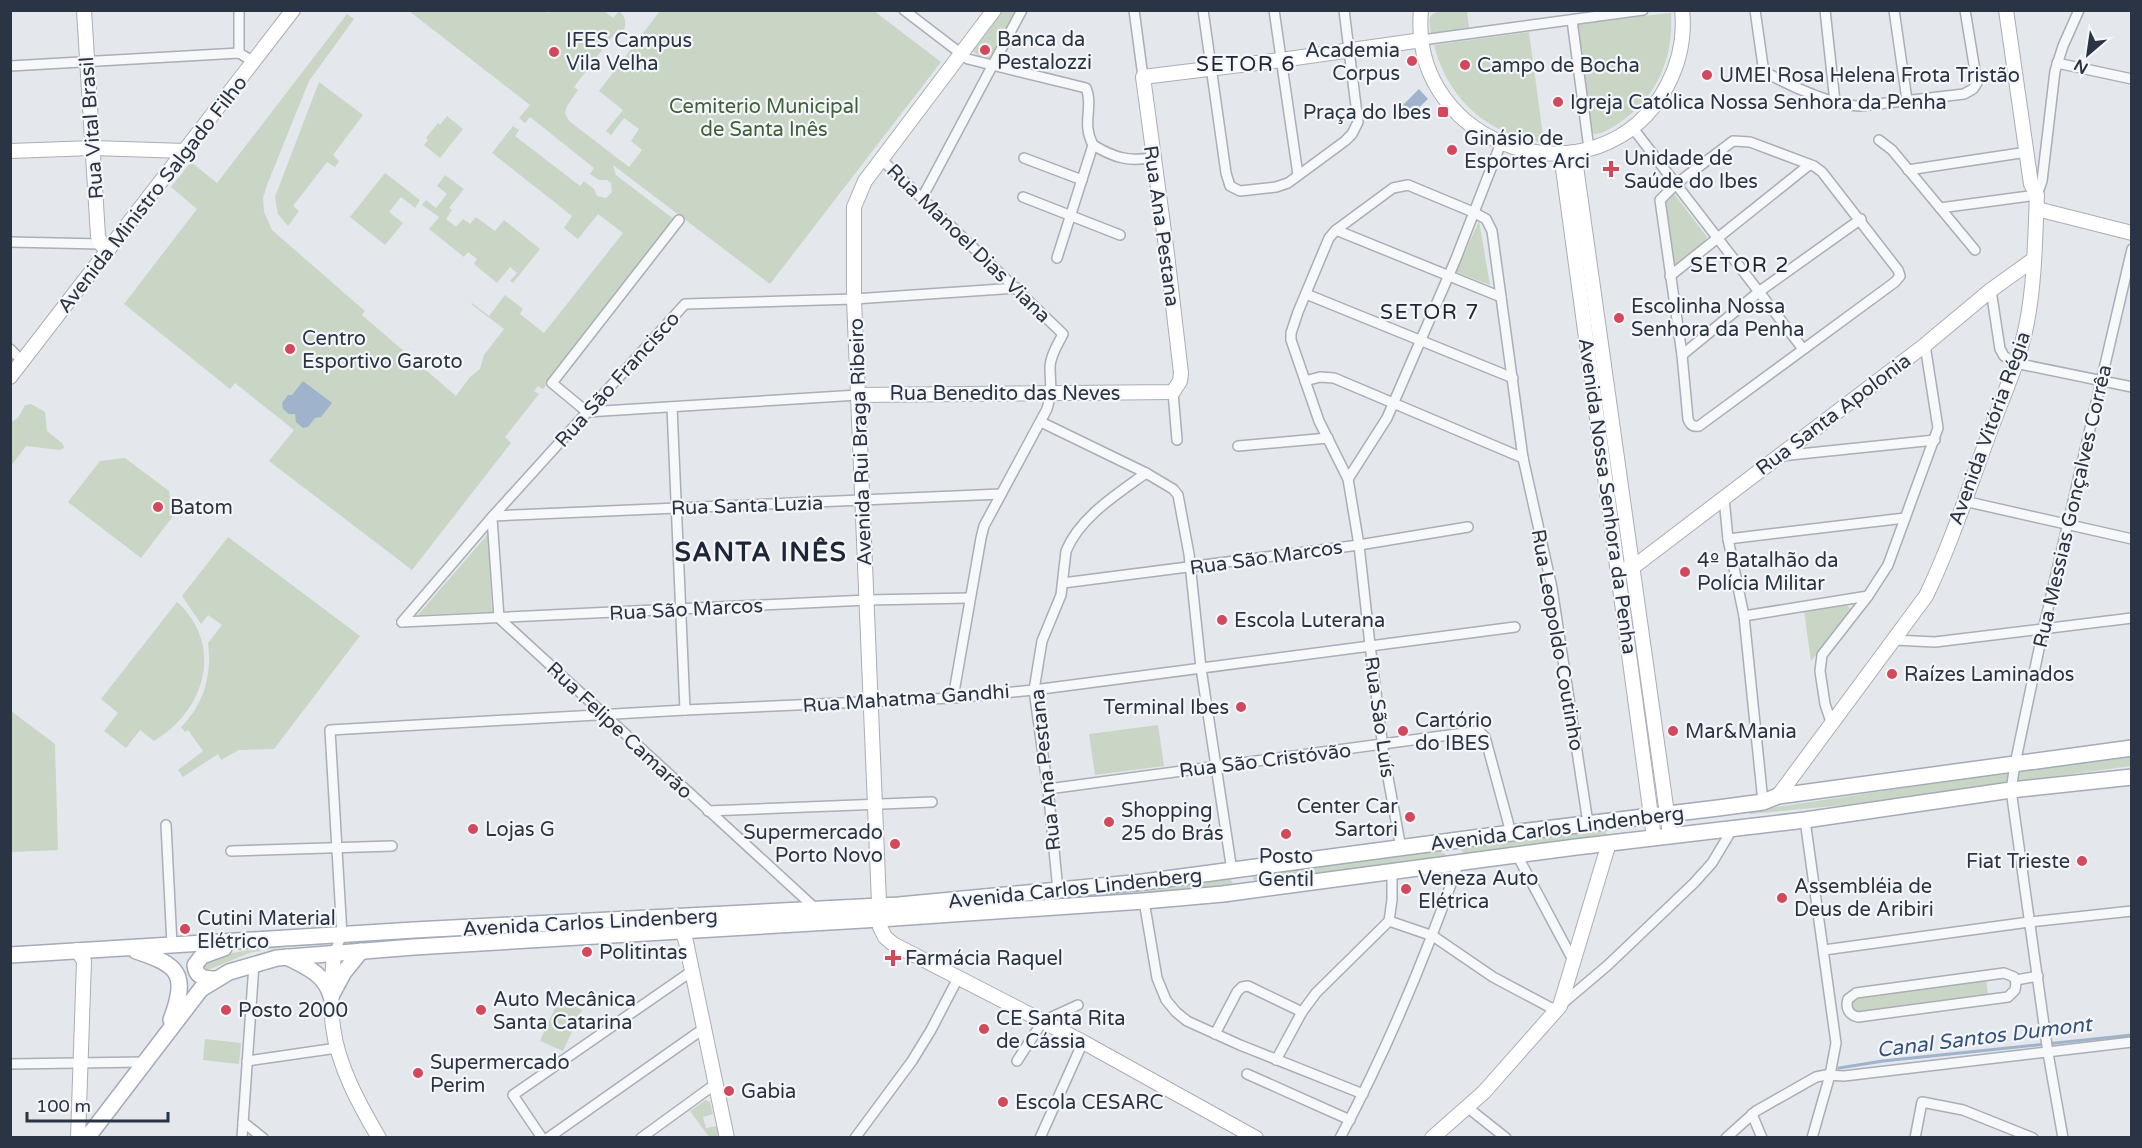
<svg xmlns="http://www.w3.org/2000/svg" width="2142" height="1148" viewBox="0 0 2142 1148" font-family="'Varela Round',sans-serif">
  <rect width="100%" height="100%" fill="#e4e7ec"/>
  <g fill="#c9d6c5">
    <path d="M544 10 548 13 550 10H603L613 18 619 11C626 17 627 24 623 32L618 29 574 87 578 90 567 106 565 113 569 121 629 167 642 150 631 141 639 129 624 118 611 135 606 131 623 110 599 91 660 11H874L941 62 770 284 613 165 616 175 675 220 543 389 538 386 534 391 539 394 505 437 511 443 412 570 269 461 294 430 235 383 230 389 124 304 197 209 171 187 191 162 217 183 347 14 354 19 309 81 267 185 263 198 264 212 272 230 365 311 362 315 456 396 470 377 480 369 484 355 504 329 471 304 472 303 489 316 505 295 523 309 520 314 544 333 623 233 598 214 578 239 564 228 572 216 492 153 513 126 519 130 515 136 580 186 584 181 594 189 597 196 606 198 612 192 611 183 607 180H599L590 174 594 168 530 117 525 123 519 118 530 105 409 11Z"/>
    <path d="M1448 10 1467 11 1469 28 1431 34C1428 15 1428 13 1448 10Z"/>
    <path d="M1002 11H1019L993 59 980 56 972 51Z"/>
    <path d="M1671 13C1674 56 1658 95 1623 120 1615 126 1604 134 1594 134L1591 131 1577 23Z"/>
    <path d="M1529 32 1544 143C1488 135 1448 100 1434 45Z"/>
    <path d="M319 82 363 115 333 155 339 161 335 167 327 162 293 206 299 211 288 226 278 214 275 197Z"/>
    <path d="M447 116 463 129 440 158 424 145 428 140 426 138 438 123 440 125Z"/>
    <path d="M385 173 420 200 415 208 401 197 389 212 403 223 385 245 350 217Z"/>
    <path d="M445 175 464 189 449 208 452 210 446 219 456 227 463 219 470 224 476 217 495 231 504 220 540 249 513 283 510 281 517 273 510 267 497 283 474 264 477 259 468 252 464 257 429 229 439 217 422 205 426 200 436 208 447 194 437 186Z"/>
    <path d="M1672 194 1675 195 1707 237 1703 244 1675 265H1673L1664 201Z"/>
    <path d="M1479 221 1490 285 1456 272Z"/>
    <path d="M31 404 45 412 47 431 63 444 64 448 60 450 26 446 11 466V422L18 418 25 405Z"/>
    <path d="M125 458 169 491 173 516 141 558 68 502 100 461Z"/>
    <path d="M488 534 492 612 418 615Z"/>
    <path d="M228 537 360 636 274 749 239 750 221 760 218 754 183 777 178 770 203 751 188 730 185 732 181 727C204 704 212 675 208 643L222 625 208 615 201 624 182 596Z"/>
    <path d="M177 602C225 645 205 711 154 741L140 730 126 748 104 731 118 713 101 699Z"/>
    <path d="M1846 605 1851 609 1850 614 1811 661 1804 611Z"/>
    <path d="M11 711 55 744 58 850 11 852Z"/>
    <path d="M1158 725 1164 766 1095 775 1089 734Z"/>
    <path d="M2131 757V766L1845 805 1750 814V811L1977 777Z"/>
    <path d="M1606 830 1607 837 1464 855 1459 847Z"/>
    <path d="M1430 850 1443 853 1450 857 1255 883 1253 878 1255 875Z"/>
    <path d="M1230 878 1234 886 994 907Z"/>
    <path d="M300 944 249 953 208 970 203 966 210 957 260 948Z"/>
    <path d="M1986 979 1988 996 1858 1013 1853 1011 1850 1003 1857 996Z"/>
    <path d="M559 999 582 1010 563 1051 540 1041Z"/>
    <path d="M205 1039 241 1043 239 1064 203 1060Z"/>
    <path d="M706 1100 710 1102 713 1114 703 1117 706 1128 717 1126 719 1137H709L690 1111Z"/>
  </g>
  <g fill="#9fb4cc">
    <path d="M1419 89 1428 99 1405 121 1396 112Z"/>
    <path d="M303 381 332 403 321 417 315 418 308 427 303 428 296 422 295 414H289L283 409 282 403 288 395H292Z"/>
  </g>
  <g fill="none" stroke-linecap="round" stroke-linejoin="round">
    <path stroke="#9fb4cc" stroke-width="3" d="M1839 1068 1883 1061 2132 1035"/>
    <g stroke="#a9aeb7" stroke-width="12">
      <g id="street">
        <path d="M239 10V53"/>
        <path d="M904 10 968 59 1086 88C1094 106 1081 123 1093 145L1057 258"/>
        <path d="M1134 10 1143 77"/>
        <path d="M1203 10 1226 173 1230 186 1240 191 1276 187 1288 183 1345 141 1352 134 1358 122 1344 10"/>
        <path d="M1274 10 1298 175"/>
        <path d="M1755 10 1763 66 1769 74C1792 87 1835 106 1861 106L1964 94 1973 89 1977 83 1965 10"/>
        <path d="M1825 10 1835 102"/>
        <path d="M1894 10 1907 100"/>
        <path d="M1572 20 1589 149"/>
        <path d="M1422 40 1643 10"/>
        <path d="M2057 63 2132 79"/>
        <path d="M10 66 239 53 254 62"/>
        <path d="M1632 127 1803 349"/>
        <path d="M1879 140 1892 150 1975 250"/>
        <path d="M1733 141 1750 142 1814 166 1822 172 1898 270 1900 276 1895 282 1699 426C1693 427 1690 425 1688 419L1682 355 1660 200 1676 184Z"/>
        <path d="M1093 145C1113 157 1130 163 1153 157"/>
        <path d="M1024 158 1082 180"/>
        <path d="M881 159 1063 334C1058 344 1051 354 1050 366 1050 384 1053 390 1047 409L984 526 981 538 953 698"/>
        <path d="M1908 170 2027 152"/>
        <path d="M1023 197 1120 235"/>
        <path d="M922 198 1022 10"/>
        <path d="M1940 208 2037 195 2042 181 2055 71 2063 46 2079 10"/>
        <path d="M679 220 552 383 587 412 858 395"/>
        <path d="M1336 230 1501 297"/>
        <path d="M10 242 101 244"/>
        <path d="M1670 276 1809 165"/>
        <path d="M1991 290 2000 349 2004 356 2015 363 2132 387"/>
        <path d="M1306 294 1513 378"/>
        <path d="M10 349 16 355"/>
        <path d="M1682 355 1760 291 1861 219"/>
        <path d="M1305 381 1320 377 1334 378 1523 458"/>
        <path d="M1173 392 1177 440"/>
        <path d="M672 407 685 710"/>
        <path d="M1041 422 1146 473 1173 489 1178 495 1189 554 1201 668 1232 871"/>
        <path d="M1238 446 1328 438"/>
        <path d="M1780 456 1935 440"/>
        <path d="M1348 479 1387 418 1455 261 1501 143"/>
        <path d="M1724 498 1728 539 1744 616 1763 802"/>
        <path d="M1964 501 2132 539"/>
        <path d="M493 516 1001 494"/>
        <path d="M492 518 499 618 816 909"/>
        <path d="M1728 539 1905 518"/>
        <path d="M1063 583 1359 545 1468 527"/>
        <path d="M1744 616 1868 596"/>
        <path d="M402 622 493 516 685 304 854 299 1017 288"/>
        <path d="M402 622 867 600 970 598"/>
        <path d="M1894 640 1935 642 2132 618"/>
        <path d="M1831 722 1825 704 1820 671 1822 655 1868 596 1888 565 1938 428 1925 345"/>
        <path d="M1048 789 1479 731 1485 737 1511 833"/>
        <path d="M708 811 932 802"/>
        <path d="M1805 820 1836 1043 1830 1075 1812 1138"/>
        <path d="M166 825 172 945"/>
        <path d="M1401 848 1384 756 1370 645 1359 545 1348 479 1319 421 1291 340V333L1298 312 1329 238 1336 230 1393 188 1408 185 1473 212 1486 219 1492 231 1523 458 1552 588 1588 823"/>
        <path d="M231 851 392 846"/>
        <path d="M1517 855 1574 962"/>
        <path d="M1058 891 1049 798 1034 690 1042 641 1061 595 1066 551C1080 517 1117 494 1146 473"/>
        <path d="M1144 901 1157 978 1166 1000 1176 1012 1187 1021 1240 1045 1363 1094"/>
        <path d="M1389 921 1433 936 1493 977 1555 1010"/>
        <path d="M1824 950 2029 922 2132 911"/>
        <path d="M334 953 342 935 330 730 685 710 953 698 1034 690 1515 627"/>
        <path d="M2004 973 2014 977 2016 983 2015 990 2008 997 1858 1017C1849 1015 1845 1008 1848 999L1856 993Z"/>
        <path d="M2016 980 2038 976"/>
        <path d="M1562 1004 1608 965 1694 883 1712 863 1733 828"/>
        <path d="M1215 1034 1237 992 1242 987 1248 986 1302 1012"/>
        <path d="M1276 1060 1302 1012 1316 993 1389 921 1392 900V872"/>
        <path d="M247 1061 337 1048"/>
        <path d="M1017 1061 1043 1021 1078 1005"/>
        <path d="M10 1064 144 1062"/>
        <path d="M1247 1074 1350 1120"/>
        <path d="M1467 1107 1506 1138"/>
        <path d="M1752 1114 1762 1138"/>
        <path d="M243 1122 263 1138"/>
        <path d="M242 1138 254 964"/>
        <path d="M542 1138 513 1095 692 971"/>
        <path d="M548 1138 703 1029"/>
        <path d="M641 1138 714 1085"/>
        <path d="M855 1138 912 1061 931 1030 958 978"/>
        <path d="M1040 1138 1083 1042"/>
        <path d="M1340 1138C1387 1050 1426 956 1459 862"/>
        <path d="M1726 1138 1756 1111 1816 1077 1826 1075 1844 1076 2132 1042"/>
        <path d="M1915 1138 1922 1102 1963 1110 2033 1138"/>
        <path d="M2063 1138 2048 1053 2011 790 2015 764 2043 630 2132 249"/>
      </g>
    </g>
    <g stroke="#a9aeb7" stroke-width="16">
      <g id="secondary">
        <path d="M84 10 98 236 101 244 108 251"/>
        <path d="M994 10 865 181 854 207V299L880 927 885 937 893 944 1083 1042 1256 1138"/>
        <path d="M1421 10C1408 150 1600 210 1667 86 1679 63 1685 36 1682 10"/>
        <path d="M10 151 93 148 185 151"/>
        <path d="M1574 152 1670 835"/>
        <path d="M1561 154 1654 838"/>
        <path d="M2037 209 2132 233"/>
        <path d="M10 377 293 10"/>
        <path d="M858 395 1173 392 1180 381 1181 373 1167 254 1143 77 1281 60 1422 40"/>
        <path d="M1626 569 1632 568 1925 345 1991 290 2034 259"/>
        <path d="M1778 796 1926 596C1951 544 1969 488 1989 434 2002 398 2020 360 2027 322 2035 280 2035 237 2037 195L2031 184 2006 10"/>
        <path d="M682 930 686 942 727 1138"/>
        <path d="M77 950 84 961 78 1138"/>
        <path d="M334 953C332 978 330 1003 333 1027 338 1066 359 1104 379 1138"/>
        <path d="M1432 1138 1484 1092 1560 1006 1609 843"/>
      </g>
    </g>
    <g stroke="#a3abb8" stroke-width="18">
      <g id="primary">
        <path d="M136 951C180 965 188 975 171 1020"/>
        <path d="M10 955 414 930 899 905 1143 882 1511 833 1718 808 1763 802 1778 796 2132 748"/>
        <path d="M287 957C306 967 325 974 331 996"/>
        <path d="M214 979C204 979 196 977 195 965L202 956 224 948"/>
        <path d="M331 996 344 972 361 951"/>
        <path d="M87 1138 201 989 229 972 277 958 414 947 880 919 1144 901 1223 894 1576 847 1805 820 2011 790 2132 777"/>
      </g>
    </g>
    <use href="#street" stroke="#f7f8fa" stroke-width="9"/>
    <use href="#secondary" stroke="#fff" stroke-width="14"/>
    <use href="#primary" stroke="#fff" stroke-width="15"/>
  </g>
  <g fill="#d1495b" stroke="#f4f6f9" stroke-width="2">
    <circle cx="985" cy="50" r="6"/>
    <circle cx="554" cy="52" r="6"/>
    <circle cx="1412" cy="61" r="6"/>
    <circle cx="1465" cy="65" r="6"/>
    <circle cx="1707" cy="75" r="6"/>
    <circle cx="1558" cy="102" r="6"/>
    <rect x="1437" y="106" width="12" height="12" rx="3"/>
    <circle cx="1452" cy="150" r="6"/>
    <path d="M1608 160h6v6h6v6h-6v6h-6v-6h-6v-6h6z"/>
    <circle cx="1619" cy="318" r="6"/>
    <circle cx="290" cy="349" r="6"/>
    <circle cx="158" cy="507" r="6"/>
    <circle cx="1685" cy="572" r="6"/>
    <circle cx="1222" cy="620" r="6"/>
    <circle cx="1892" cy="674" r="6"/>
    <circle cx="1241" cy="707" r="6"/>
    <circle cx="1403" cy="731" r="6"/>
    <circle cx="1673" cy="731" r="6"/>
    <circle cx="1410" cy="817" r="6"/>
    <circle cx="1109" cy="822" r="6"/>
    <circle cx="473" cy="829" r="6"/>
    <circle cx="1286" cy="834" r="6"/>
    <circle cx="895" cy="844" r="6"/>
    <circle cx="2082" cy="861" r="6"/>
    <circle cx="1406" cy="889" r="6"/>
    <circle cx="1782" cy="898" r="6"/>
    <circle cx="185" cy="929" r="6"/>
    <circle cx="587" cy="952" r="6"/>
    <path d="M890 949h6v6h6v6h-6v6h-6v-6h-6v-6h6z"/>
    <circle cx="226" cy="1010" r="6"/>
    <circle cx="481" cy="1010" r="6"/>
    <circle cx="984" cy="1029" r="6"/>
    <circle cx="418" cy="1073" r="6"/>
    <circle cx="729" cy="1091" r="6"/>
    <circle cx="1003" cy="1102" r="6"/>
  </g>
  <g text-anchor="middle" stroke-width="4.5" stroke-linejoin="round" paint-order="stroke">
    <g font-size="20" fill="#2b3445" stroke="#f4f6f9" text-anchor="start">
      <text x="997" y="46">Banca da<tspan x="997" dy="23">Pestalozzi</tspan></text>
      <text x="566" y="47">IFES Campus<tspan x="566" dy="23">Vila Velha</tspan></text>
      <text x="1400" y="57" text-anchor="end">Academia<tspan x="1400" dy="23">Corpus</tspan></text>
      <text x="1477" y="72">Campo de Bocha</text>
      <text x="1719" y="82">UMEI Rosa Helena Frota Tristão</text>
      <text x="1570" y="109">Igreja Católica Nossa Senhora da Penha</text>
      <text x="1431" y="119" text-anchor="end">Praça do Ibes</text>
      <text x="1464" y="145">Ginásio de<tspan x="1464" dy="23">Esportes Arci</tspan></text>
      <text x="1624" y="165">Unidade de<tspan x="1624" dy="23">Saúde do Ibes</tspan></text>
      <text x="1631" y="313">Escolinha Nossa<tspan x="1631" dy="23">Senhora da Penha</tspan></text>
      <text x="302" y="345">Centro<tspan x="302" dy="23">Esportivo Garoto</tspan></text>
      <text x="170" y="514">Batom</text>
      <text x="1697" y="567">4º Batalhão da<tspan x="1697" dy="23">Polícia Militar</tspan></text>
      <text x="1234" y="627">Escola Luterana</text>
      <text x="1904" y="681">Raízes Laminados</text>
      <text x="1229" y="714" text-anchor="end">Terminal Ibes</text>
      <text x="1415" y="727">Cartório<tspan x="1415" dy="23">do IBES</tspan></text>
      <text x="1685" y="738">Mar&amp;Mania</text>
      <text x="1398" y="813" text-anchor="end">Center Car<tspan x="1398" dy="23">Sartori</tspan></text>
      <text x="1121" y="817">Shopping<tspan x="1121" dy="23">25 do Brás</tspan></text>
      <text x="485" y="836">Lojas G</text>
      <text x="883" y="839" text-anchor="end">Supermercado<tspan x="883" dy="23">Porto Novo</tspan></text>
      <text x="1286" y="863" text-anchor="middle">Posto<tspan x="1286" dy="23">Gentil</tspan></text>
      <text x="2070" y="868" text-anchor="end">Fiat Trieste</text>
      <text x="1418" y="885">Veneza Auto<tspan x="1418" dy="23">Elétrica</tspan></text>
      <text x="1794" y="893">Assembléia de<tspan x="1794" dy="23">Deus de Aribiri</tspan></text>
      <text x="197" y="925">Cutini Material<tspan x="197" dy="23">Elétrico</tspan></text>
      <text x="599" y="959">Politintas</text>
      <text x="905" y="965">Farmácia Raquel</text>
      <text x="493" y="1006">Auto Mecânica<tspan x="493" dy="23">Santa Catarina</tspan></text>
      <text x="238" y="1017">Posto 2000</text>
      <text x="996" y="1025">CE Santa Rita<tspan x="996" dy="23">de Cássia</tspan></text>
      <text x="430" y="1069">Supermercado<tspan x="430" dy="23">Perim</tspan></text>
      <text x="741" y="1098">Gabia</text>
      <text x="1015" y="1109">Escola CESARC</text>
    </g>
    <g font-size="20" fill="#3f6138" stroke="#f4f6f9">
      <text x="764" y="113">Cemiterio Municipal<tspan x="764" dy="23">de Santa Inês</tspan></text>
    </g>
    <g font-size="20" fill="#2b3445" stroke="#f4f6f9">
      <text transform="translate(91 128) rotate(-94)" y="7">Rua Vital Brasil</text>
      <text transform="translate(152 194) rotate(-52)" y="7">Avenida Ministro Salgado Filho</text>
      <text transform="translate(1162 226) rotate(82)" y="7">Rua Ana Pestana</text>
      <text transform="translate(969 243) rotate(44)" y="7">Rua Manoel Dias Viana</text>
      <text transform="translate(617 379) rotate(-48)" y="7">Rua São Francisco</text>
      <text x="1005" y="400">Rua Benedito das Neves</text>
      <text transform="translate(1833 414) rotate(-37)" y="7">Rua Santa Apolonia</text>
      <text transform="translate(1989 428) rotate(-70)" y="7">Avenida Vitória Régia</text>
      <text transform="translate(860 442) rotate(-92)" y="7">Avenida Rui Braga Ribeiro</text>
      <text transform="translate(1608 496) rotate(82)" y="7">Avenida Nossa Senhora da Penha</text>
      <text transform="translate(747 505) rotate(-2)" y="7">Rua Santa Luzia</text>
      <text transform="translate(2072 506) rotate(-77)" y="7">Rua Messias Gonçalves Corrêa</text>
      <text transform="translate(1266 557) rotate(-8)" y="7">Rua São Marcos</text>
      <text transform="translate(686 609) rotate(-3)" y="7">Rua São Marcos</text>
      <text transform="translate(1558 640) rotate(80)" y="7">Rua Leopoldo Coutinho</text>
      <text transform="translate(906 698) rotate(-4)" y="7">Rua Mahatma Gandhi</text>
      <text transform="translate(1380 717) rotate(82)" y="7">Rua São Luís</text>
      <text transform="translate(620 730) rotate(43)" y="7">Rua Felipe Camarão</text>
      <text transform="translate(1265 760) rotate(-7)" y="7">Rua São Cristóvão</text>
      <text transform="translate(1045 770) rotate(-96)" y="7">Rua Ana Pestana</text>
      <text transform="translate(1557 828) rotate(-7)" y="7">Avenida Carlos Lindenberg</text>
      <text transform="translate(1075 888) rotate(-6)" y="7">Avenida Carlos Lindenberg</text>
      <text transform="translate(590 922) rotate(-3)" y="7">Avenida Carlos Lindenberg</text>
    </g>
    <g font-size="21" letter-spacing="1.5" fill="#1d2536" stroke="#f4f6f9">
      <text x="1246" y="71">SETOR 6</text>
      <text x="1740" y="272">SETOR 2</text>
      <text x="1430" y="319">SETOR 7</text>
    </g>
    <g font-size="21" font-style="italic" fill="#34527a" stroke="#f4f6f9">
      <text transform="translate(1984 1037) rotate(-7)" y="7">Canal Santos Dumont</text>
    </g>
    <g font-size="26" font-weight="bold" letter-spacing="1.5" fill="#1d2536" stroke="#f4f6f9">
      <text x="761" y="561">SANTA INÊS</text>
    </g>
  </g>
  <rect width="2142" height="1148" fill="none" stroke="#2b3445" stroke-width="24"/>
  <g transform="translate(2088 54) rotate(209)" stroke="#f4f6f9" stroke-width="4.5" paint-order="stroke">
  <path d="M0-4.5L10 22L0 15L-10 22Z" fill="#2b3445"/>
  <text y="-9" font-size="16" font-weight="bold" text-anchor="middle" fill="#2b3445">N</text>
  </g>
  <path d="M27 1112v9h141v-9" fill="none" stroke="#2b3445" stroke-width="3"/>
  <text x="36" y="1112" font-size="18" fill="#2b3445" stroke="#f4f6f9" stroke-width="4.5" paint-order="stroke">100 m</text>
</svg>
